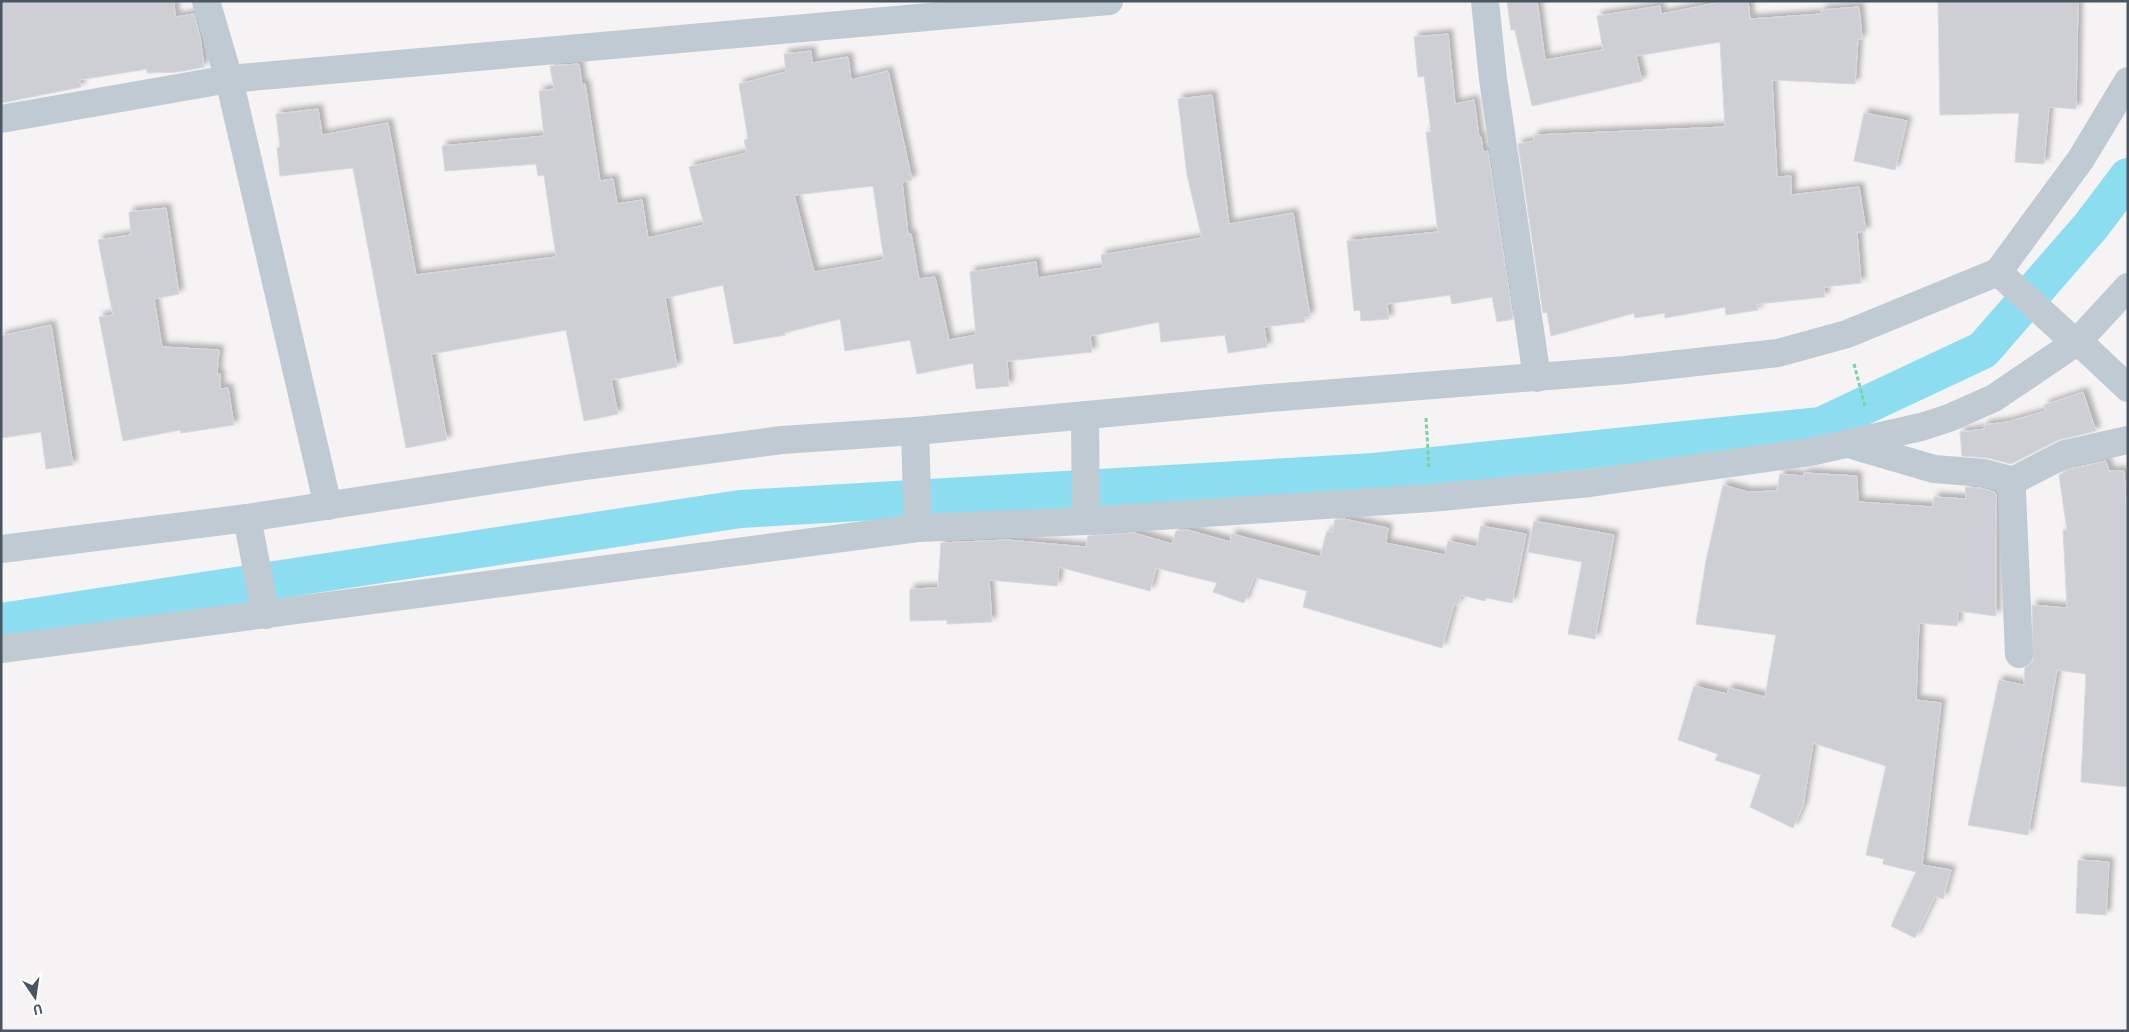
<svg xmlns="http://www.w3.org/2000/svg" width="2129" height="1032" viewBox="0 0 2129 1032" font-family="Barlow,sans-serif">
  <defs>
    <filter id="shadow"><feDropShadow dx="4.5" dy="-4.5" stdDeviation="2.5" flood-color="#0004"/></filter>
  </defs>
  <rect width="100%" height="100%" fill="#f5f3f3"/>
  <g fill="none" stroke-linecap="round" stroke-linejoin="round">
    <path stroke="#8dddf1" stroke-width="38" d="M1 622 740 509 1374 472 1821 426 1983 350 2091 226 2128 177"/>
  </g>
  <g fill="#cdcfd5" stroke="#d7d9de" fill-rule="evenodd" filter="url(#shadow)">
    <path d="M1 1H174L175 17 194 14 200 37 204 67 177 72 147 73V69L79 80 81 87 1 103Z"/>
    <path d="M1507 1H1537L1545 60 1603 50 1597 16 1660 6 1661 14 1726 1H1748L1750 19 1822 14 1821 10 1859 7 1862 39H1858L1855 84 1772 80 1777 177 1791 176V195L1859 187 1866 231 1857 232 1861 283 1824 287 1825 297 1757 304 1758 310 1726 315 1725 307 1665 318V313L1635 318 1634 313 1551 336 1547 312 1543 313 1518 144 1534 141V135L1725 127 1720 42 1636 56 1642 81 1532 106 1515 30H1511Z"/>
    <path d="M1938 1H2078L2076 109 2049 107 2044 164 2015 162 2019 113 1940 115Z"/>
    <path d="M1448 34 1455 104 1474 100 1479 137H1481L1483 152 1488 151 1513 319 1497 322 1492 297 1452 304 1450 295 1387 304 1389 319 1361 321 1360 310 1354 311 1347 241 1438 232 1426 132H1431L1424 76 1418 77 1414 37Z"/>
    <path d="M811 51 812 63 848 57 851 80 888 71 912 180 902 182 908 234H911L919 279 935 277 949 340 976 335 970 272 1036 262 1038 278 1103 268 1101 255 1202 238 1187 175 1178 99 1212 95 1229 224 1293 213 1310 316 1304 317 1305 322 1264 327 1267 347 1228 353 1225 335 1161 342 1159 322 1090 336 1092 352 1007 361 1009 386 976 389 973 363 917 374 910 340 845 351 840 319 784 333 785 335 734 344 723 285 665 298 677 367 611 380 618 414 584 421 566 330 431 354 447 440 406 448 353 168 280 176 277 148 280 147 276 114 318 109 322 135 388 123 416 275 556 257 544 175 538 176 536 164 445 171 442 146 544 136 539 91 554 89 550 66 579 64 582 85 585 84 600 181 613 179 617 204 642 200 648 238 704 225 689 167 747 153 744 140 748 139 739 84 786 72 784 54ZM873 186 884 260 814 272 794 195Z"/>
    <path d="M1864 113 1907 121 1895 170 1854 161Z"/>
    <path d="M166 208 179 294 154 299 162 347 219 350 217 374H220V389L228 388 234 425 181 433 180 430 123 441 99 317 113 315 98 240 131 235 129 212Z"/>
    <path d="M51 325 73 465 46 469 41 432 1 438V336Z"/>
    <path d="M2083 392 2096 431 2058 440 2011 464 1988 458 1962 456 1960 432 1985 429 1984 425 2007 422 2046 411 2044 405Z"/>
    <path d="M2106 461 2109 471H2124L2126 504H2128V787L2081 782 2086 674 2057 670 2028 835 1968 825 1999 680 2024 685 2025 668 2033 661 2032 605 2067 608 2063 530H2067L2059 475 2070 469Z"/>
    <path d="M1804 473 1857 476 1858 502 1933 507 1934 497 1966 499 1965 487 1981 488 1995 492 1996 495V616L1958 611 1957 626 1919 623 1916 700 1941 703 1922 865 1951 870 1943 899 1935 896 1915 938 1891 926 1916 872 1883 864 1884 859 1866 855 1886 766 1813 743 1803 806 1793 828 1750 807 1761 775 1715 760 1718 754 1678 740 1694 686 1727 694 1729 688 1765 697 1776 635 1696 624 1706 561 1723 485 1748 492 1777 491 1780 474 1804 476Z"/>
    <path d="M1344 519 1388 528 1386 543 1445 555 1448 541 1477 547 1481 526 1526 534 1512 603 1486 598 1485 601 1461 595 1458 605 1454 604 1442 648 1303 607 1307 591 1254 577 1244 603 1213 592 1217 583 1156 568 1150 591 1059 567 1057 586 989 580 992 622 947 624V620L910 621V589L938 588 941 543 1007 540 1086 547 1088 536 1134 533 1172 544 1176 531 1188 530 1230 542 1232 534 1320 557 1327 531 1332 533 1335 520Z"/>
    <path d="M1534 521 1614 535 1595 639 1568 634 1582 562 1528 552Z"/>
    <path d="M2078 860 2109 862 2106 915 2076 913Z"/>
  </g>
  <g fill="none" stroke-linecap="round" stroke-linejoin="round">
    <g stroke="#77d3a5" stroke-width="3" stroke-dasharray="4 2.5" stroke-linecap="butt">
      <path d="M1854 364 1865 406"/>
      <path d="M1426 418 1429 467"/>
    </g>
    <g stroke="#c0cad2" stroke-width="28">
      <path d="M206 1 229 79 328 506"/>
      <path d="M1485 1 1493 79 1537 378"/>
      <path d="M1 119 229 79 1109 1"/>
      <path d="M1998 272 2067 335 2078 341 2128 388"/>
      <path d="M1085 415 1086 521"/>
      <path d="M915 431 918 528"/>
      <path d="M1852 445 1934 469 1984 473 2007 479 2012 492 2019 654"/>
      <path d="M2009 483 2065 454 2128 440"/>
      <path d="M247 518 266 615"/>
      <path d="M1 549 247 518 571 468 782 440 915 431 1269 398 1625 370 1778 353 1847 334 1998 272 2081 159 2128 81"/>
      <path d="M1 649 918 528 1086 521 1430 498 1590 483 1810 452 1921 427 1949 418 1994 398 2078 341 2128 287"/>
    </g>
  </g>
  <rect width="2129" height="1032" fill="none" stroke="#495662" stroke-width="5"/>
  <g transform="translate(35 997) rotate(167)" stroke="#ffffff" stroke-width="4" paint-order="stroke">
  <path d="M0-4L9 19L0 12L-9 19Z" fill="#495662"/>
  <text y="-8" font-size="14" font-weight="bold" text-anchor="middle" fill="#495662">U</text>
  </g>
</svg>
